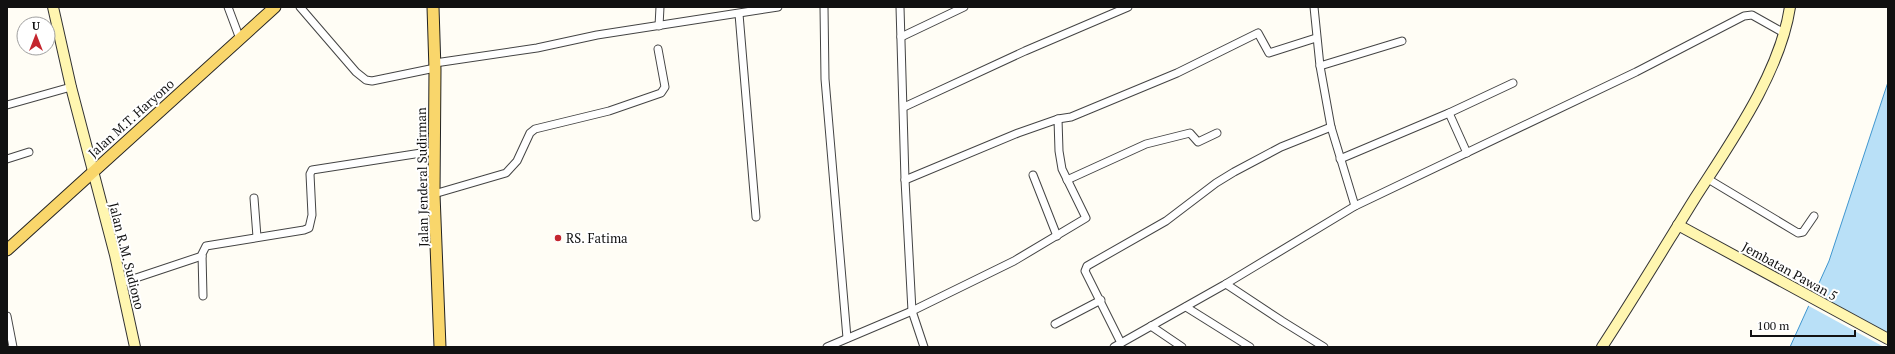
<svg xmlns="http://www.w3.org/2000/svg" width="1895" height="354" viewBox="0 0 1895 354" font-family="'PT Serif',serif">
  <rect width="100%" height="100%" fill="#fffdf5"/>
  <path fill="#b9e0f7" stroke="#3f96cf" d="M1888 82V347H1790L1829 261Z"/>
  <path fill="#fffdf5" d="M1812 294 1888 337V347H1884L1807 305Z"/>
  <g fill="none" stroke-linecap="round" stroke-linejoin="round">
    <g stroke="#444" stroke-width="9">
      <g id="street">
        <path d="M228 7 240 39"/>
        <path d="M300 7 356 72 366 80 372 81 435 68"/>
        <path d="M824 7 825 79 847 338"/>
        <path d="M900 7 905 180 912 311 924 347"/>
        <path d="M1314 7 1320 66 1331 127 1355 206"/>
        <path d="M739 14 756 217"/>
        <path d="M659 26 660 7"/>
        <path d="M901 37 964 7"/>
        <path d="M435 63 537 48 597 35 778 7"/>
        <path d="M1320 66 1402 41"/>
        <path d="M7 105 71 87"/>
        <path d="M904 107 1025 51 1128 7"/>
        <path d="M1449 113 1467 153"/>
        <path d="M1058 119 1071 117 1177 73 1258 33 1269 53 1316 38"/>
        <path d="M7 159 29 152"/>
        <path d="M1340 159 1449 113 1513 83"/>
        <path d="M1033 175 1057 236"/>
        <path d="M1708 179 1798 233 1803 232 1814 216"/>
        <path d="M1067 180 1146 144 1190 133 1198 142 1217 133"/>
        <path d="M434 194 506 173 517 161 530 133 535 129 609 111 661 93 665 87 658 49"/>
        <path d="M254 198 257 237"/>
        <path d="M121 283 202 256"/>
        <path d="M1226 284 1282 321 1324 347"/>
        <path d="M203 296 202 254 206 246 304 230 309 228 312 215 310 174 312 170 434 151"/>
        <path d="M1186 307 1250 347"/>
        <path d="M7 316 13 347"/>
        <path d="M1055 324 1101 300"/>
        <path d="M1151 326 1182 347"/>
        <path d="M1121 343 1085 271 1087 266 1166 221 1216 183 1234 172 1281 147 1331 127"/>
        <path d="M827 347 912 311 1014 261 1086 218 1062 169 1059 151 1058 119 1018 133 905 180"/>
        <path d="M1114 347 1224 285 1355 206 1636 72 1744 16 1752 15 1784 33"/>
      </g>
    </g>
    <g stroke="#333" stroke-width="12">
      <g id="secondary">
        <path d="M53 7 71 87 115 255 135 347"/>
        <path d="M1678 225 1888 339"/>
        <path d="M1602 347C1634 298 1664 248 1695 198 1731 142 1780 73 1790 7"/>
      </g>
    </g>
    <g stroke="#222" stroke-width="13">
      <g id="primary">
        <path d="M433 7 435 70 434 194 440 347"/>
        <path d="M7 250 275 7"/>
      </g>
    </g>
    <use href="#street" stroke="#fff" stroke-width="7"/>
    <use href="#secondary" stroke="#fff6b0" stroke-width="10"/>
    <use href="#primary" stroke="#f9d66b" stroke-width="11"/>
  </g>
  <circle fill="#c4262e" stroke="#fff" stroke-width="1.5" cx="558" cy="238" r="4"/>
  <g text-anchor="middle" stroke-width="4" stroke-linejoin="round" paint-order="stroke">
    <g font-size="13" fill="#111" stroke="#fff">
      <text transform="translate(131 118) rotate(-42)" y="5">Jalan M.T. Haryono</text>
      <text transform="translate(422 177) rotate(-91)" y="5">Jalan Jenderal Sudirman</text>
      <text transform="translate(127 256) rotate(76)" y="5">Jalan R.M. Sudiono</text>
      <text transform="translate(1790 271) rotate(29)" y="5">Jembatan Pawan 5</text>
    </g>
    <g font-size="13" fill="#111" stroke="#fff" text-anchor="start">
      <text x="566" y="243">RS. Fatima</text>
    </g>
  </g>
  <rect width="1895" height="354" fill="none" stroke="#111111" stroke-width="16"/>
  <g transform="translate(36 36)"><circle r="19" fill="#ffffff" stroke="#a0a0a0"/>
  <path d="M0-3L7 15L0 10L-7 15Z" fill="#c4262e"/>
  <text y="-6" font-size="11" font-weight="bold" text-anchor="middle" fill="#111111">U</text>
  </g>
  <path d="M1751 330v6h104v-6" fill="none" stroke="#111111" stroke-width="2"/>
  <text x="1757" y="330" font-size="12" fill="#111111" stroke="#ffffff" stroke-width="3" paint-order="stroke">100 m</text>
</svg>
